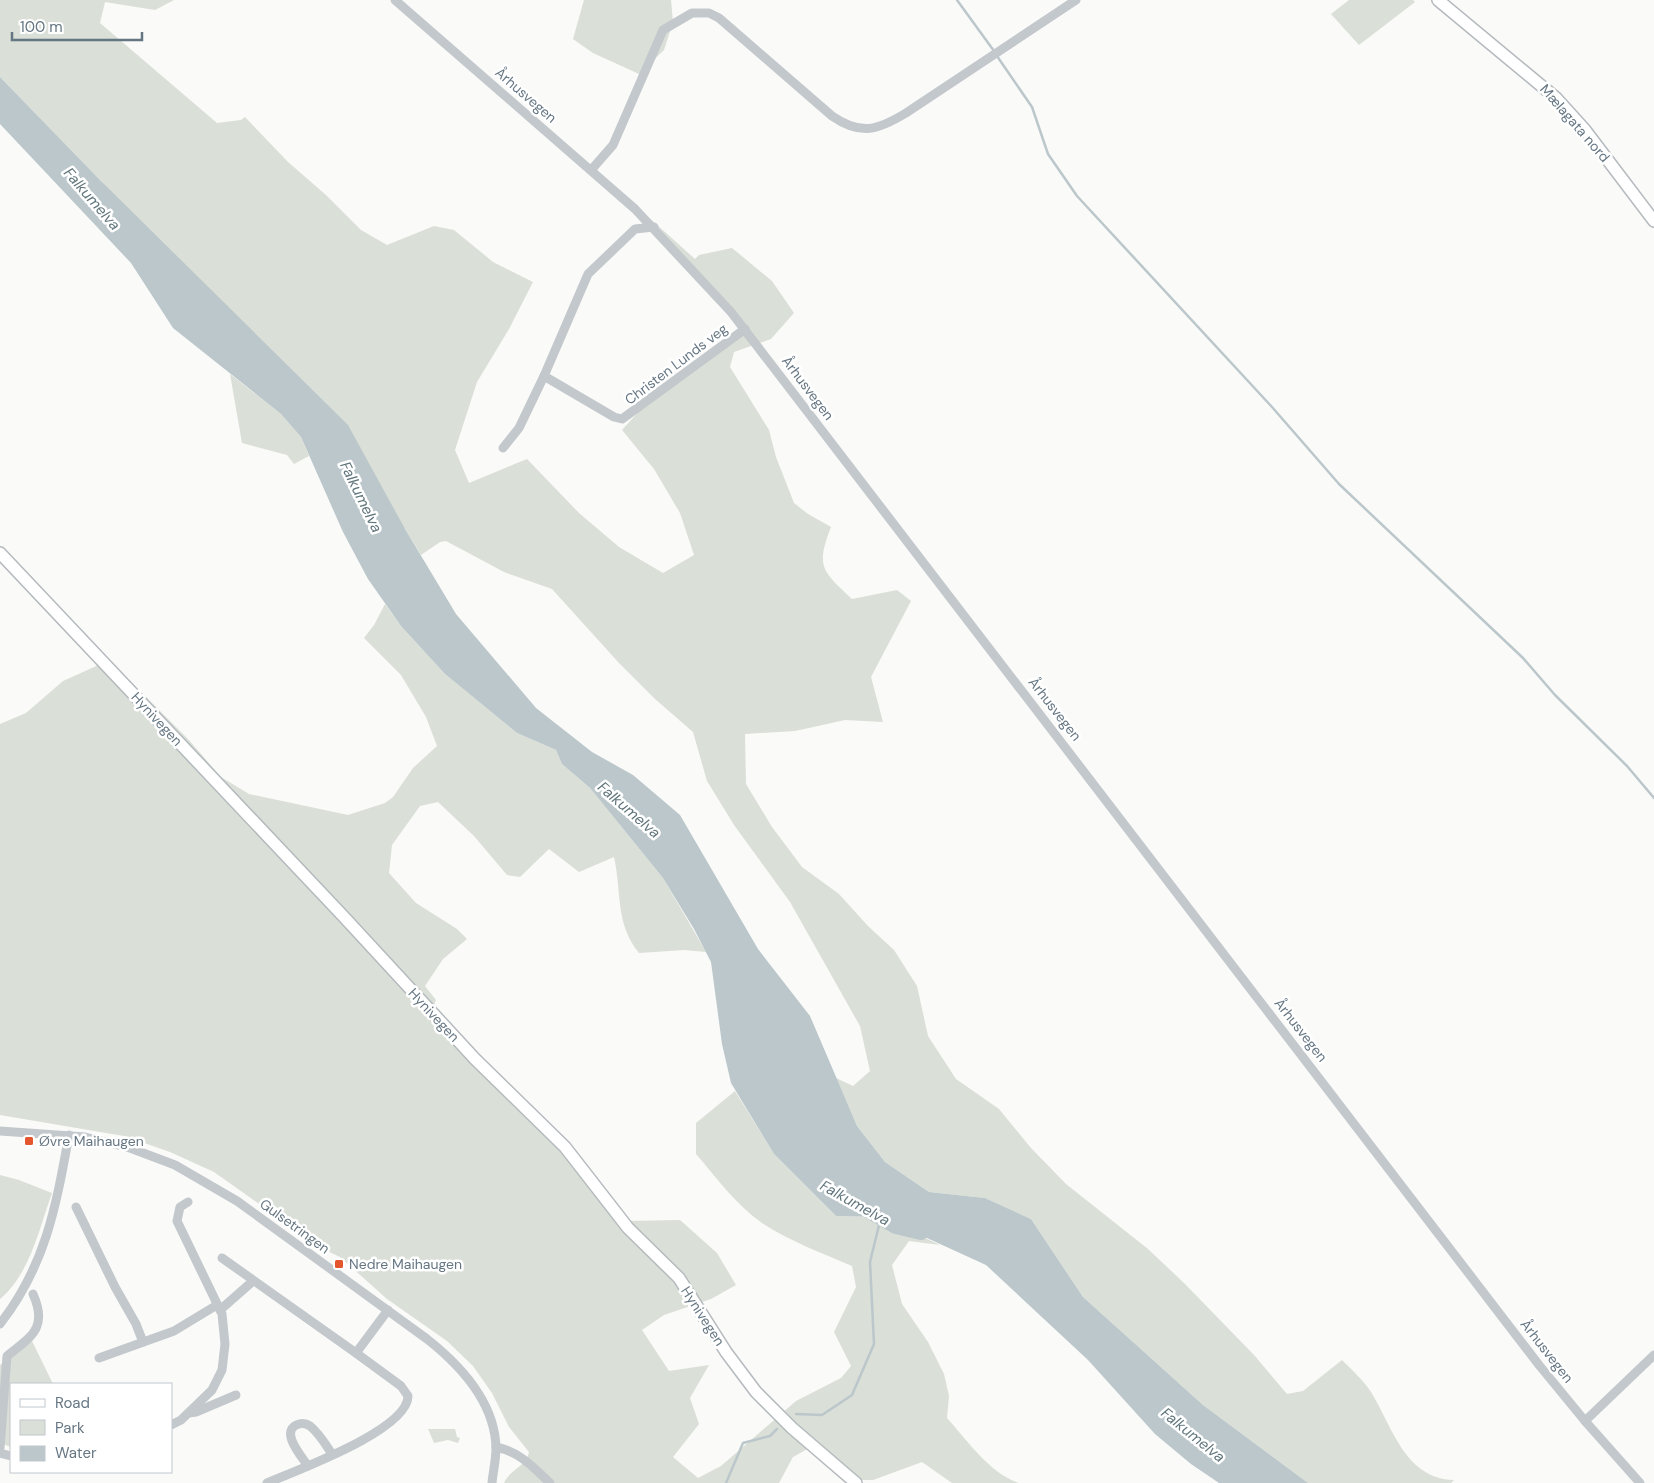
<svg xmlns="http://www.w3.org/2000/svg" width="1654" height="1483" viewBox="0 0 1654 1483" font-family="'DM Sans',sans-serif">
  <rect width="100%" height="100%" fill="#fafaf8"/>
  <g fill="#dadfd7">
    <path d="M0 0H174L155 10 105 2 100 23 217 123 241 120 245 117 288 162 326 195 361 230 387 245 434 226 454 230 493 262 533 282 509 329 477 382 455 450 469 483 527 459 579 513 619 547 663 573 694 555 680 513 654 469 622 430 651 398 745 333 577 153 695 259 699 255 732 248 772 281 794 313 771 339 734 352 730 367 769 430 776 457 794 503 808 514 831 527C815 568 823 571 852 599L897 590 911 601 871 677 883 722 845 720 795 731 745 734 746 784 772 827 802 867 839 894 868 926 894 950 917 986 928 1036 956 1079 999 1109 1031 1148 1066 1184 1148 1249 1185 1284 1254 1355 1287 1394 1303 1391 1342 1360C1352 1370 1363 1380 1371 1392 1392 1426 1405 1479 1454 1480L1451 1483H1308L1203 1405 1083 1297 1031 1219 985 1198 929 1192 885 1162 857 1126 836 1078 853 1086 870 1071 860 1026 790 902 734 825 707 781 693 732 655 699 619 663 552 589 504 572 446 541 440 542 421 555 405 529 101 181 0 77Z"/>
    <path d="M584 0H671L673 22 664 50 639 74 593 53 573 39Z"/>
    <path d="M1349 0H1413L1415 2 1359 45 1331 14Z"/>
    <path d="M230 374 281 414 301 437 309 456 294 464 287 455 242 443Z"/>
    <path d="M385 604 401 626 445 674 517 733 556 750 562 764 590 788 663 878 706 952 684 950 639 953C615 923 622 894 614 857L579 872 549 849 520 877 507 875 474 836 438 802 420 806 392 845 389 873 416 903 457 929 467 939 443 959 425 986 436 1000 434 1005 466 1046 499 1080 524 1098 628 1221 680 1220 717 1253 736 1285 711 1299 664 1315 642 1330 669 1371 709 1365 690 1398 699 1424 673 1457 698 1478 721 1466 796 1401 841 1378 851 1366 834 1332 856 1287 852 1266C822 1253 789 1241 762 1223 736 1205 716 1177 696 1154V1123L735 1091 774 1154 836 1216 881 1217 940 1245 909 1241 892 1265 902 1304 928 1342 944 1374 949 1396 947 1418C967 1440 989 1473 1019 1483H952L922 1462 873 1480H849L809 1448 793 1457 779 1483H504C509 1470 527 1466 529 1452L509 1427 492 1393 473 1366 447 1341 387 1299 340 1257 323 1249 214 1172 170 1152 124 1136 0 1115V724L26 713 63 681 103 663 116 667 188 739 221 777 249 794 348 815 385 803 393 797 413 768 437 746 426 717 401 675 364 638 374 625Z"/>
    <path d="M0 1175 19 1180 52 1193C39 1229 30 1274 0 1299Z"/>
    <path d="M32 1341 53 1384H11V1447L0 1443V1365Z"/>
    <path d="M428 1429H455L457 1437 460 1438 458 1443 448 1440 434 1443Z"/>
  </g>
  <path fill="#bbc7cb" d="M0 77 101 181 348 425 405 529 456 614 536 708 592 752 633 775 680 815 758 949 810 1016 857 1126 885 1162 929 1192 985 1198 1031 1219 1083 1297 1203 1405 1308 1483H1219L1191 1464 1155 1434 1088 1360 986 1265 881 1217 836 1216 774 1154 731 1083 722 1044 711 962 694 929 663 878 590 788 562 764 556 750 517 733 445 674 401 626 368 579 343 532 301 437 281 414 173 328 131 263 0 124Z"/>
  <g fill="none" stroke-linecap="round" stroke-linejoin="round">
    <g stroke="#bbc7cb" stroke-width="2.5">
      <path d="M957 0 994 51"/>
      <path d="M997 56 1032 107 1048 154 1077 196 1272 407 1339 484 1523 658 1555 695 1627 766 1654 798"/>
      <path d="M796 1414 822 1415 852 1395 874 1344 870 1262 881 1217"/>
      <path d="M726 1483 743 1443 770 1436 777 1429"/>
    </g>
    <path stroke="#bbc7cb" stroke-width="16" d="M861 1206 896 1226 921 1232"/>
    <g stroke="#b5babe" stroke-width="14">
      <g id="major">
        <path d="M1438 0 1556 98 1585 130 1654 221"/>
        <path d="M0 553 344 917 475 1059 565 1147 628 1228 679 1278 726 1352 756 1392 792 1428 856 1483"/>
      </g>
    </g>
    <g stroke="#c3c8cc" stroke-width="9">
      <path d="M395 0 635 209 731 312 1539 1365 1585 1421 1640 1483"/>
      <path d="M592 169 613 145 663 30 692 13H709L719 18 832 116C861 136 878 130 906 113L1076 0"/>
      <path d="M654 227 635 229 588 274 544 376 614 417 622 419 745 329"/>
      <path d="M503 448 519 428 544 376"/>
      <path d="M0 1131 85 1137 130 1148 175 1165 237 1201 427 1339C460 1365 495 1403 496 1448 496 1460 493 1472 492 1483"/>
      <path d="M76 1207 115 1287 136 1324 143 1342"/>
      <path d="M222 1258 356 1353 388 1310"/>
      <path d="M220 1310 253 1281"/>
      <path d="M0 1324C46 1265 56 1206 69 1135"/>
      <path d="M99 1358 174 1331 217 1305"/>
      <path d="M189 1413 196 1412 236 1395"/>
      <path d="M1585 1421 1654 1355"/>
      <path d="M171 1425 181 1420 212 1390 222 1370 225 1344 222 1314 177 1221 180 1207 188 1202"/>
      <path d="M496 1447C520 1452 533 1467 550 1483"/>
      <path d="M0 1448 7 1356C32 1336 48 1328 33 1294"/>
      <path d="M0 1453 11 1456"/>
      <path d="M308 1466C302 1457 278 1430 299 1424 303 1423 307 1424 310 1426 319 1433 326 1445 332 1454"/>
      <path d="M267 1483C297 1470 408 1430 408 1396L401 1386 356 1353"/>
    </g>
    <use href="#major" stroke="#fff" stroke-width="11"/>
  </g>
  <g fill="#e4572e" stroke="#fff" stroke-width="2">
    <rect x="24" y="1136" width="10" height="10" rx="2.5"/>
    <rect x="334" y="1259" width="10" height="10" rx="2.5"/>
  </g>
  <g text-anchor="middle" stroke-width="5" stroke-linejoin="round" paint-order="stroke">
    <g font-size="14" fill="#657683" stroke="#fff">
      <text transform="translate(526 95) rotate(41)" y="5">Århusvegen</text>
      <text transform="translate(1575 123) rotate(49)" y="5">Mælagata nord</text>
      <text transform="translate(676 364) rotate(-37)" y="5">Christen Lunds veg</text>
      <text transform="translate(808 388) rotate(53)" y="5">Århusvegen</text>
      <text transform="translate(1055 709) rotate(52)" y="5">Århusvegen</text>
      <text transform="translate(157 719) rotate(47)" y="5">Hynivegen</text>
      <text transform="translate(434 1015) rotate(47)" y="5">Hynivegen</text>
      <text transform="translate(1301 1030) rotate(52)" y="5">Århusvegen</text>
      <text transform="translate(295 1226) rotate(36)" y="5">Gulsetringen</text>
      <text transform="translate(703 1316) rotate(57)" y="5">Hynivegen</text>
      <text transform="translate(1547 1351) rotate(52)" y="5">Århusvegen</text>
    </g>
    <g font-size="14" fill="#657683" stroke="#fff" text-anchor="start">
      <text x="39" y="1146">Øvre Maihaugen</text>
      <text x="349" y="1269">Nedre Maihaugen</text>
    </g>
    <g font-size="15" font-style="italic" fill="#60757c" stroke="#fff">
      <text transform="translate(92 199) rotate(49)" y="5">Falkumelva</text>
      <text transform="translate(361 497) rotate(64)" y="5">Falkumelva</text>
      <text transform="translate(629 810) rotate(41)" y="5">Falkumelva</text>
      <text transform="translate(855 1203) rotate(29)" y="5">Falkumelva</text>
      <text transform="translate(1193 1435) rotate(39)" y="5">Falkumelva</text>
    </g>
  </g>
  <rect x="10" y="1383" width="162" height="90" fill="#ffffff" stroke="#c1c8cd"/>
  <rect x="20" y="1399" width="25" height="8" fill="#ffffff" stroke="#c1c8cd"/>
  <text x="55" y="1408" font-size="15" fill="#657683">Road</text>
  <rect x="20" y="1420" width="25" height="15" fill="#dadfd7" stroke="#c1c8cd"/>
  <text x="55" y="1433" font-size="15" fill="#657683">Park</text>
  <rect x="20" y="1446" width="25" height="15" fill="#bbc7cb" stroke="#c1c8cd"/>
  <text x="55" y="1458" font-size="15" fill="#657683">Water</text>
  <path d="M12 32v8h130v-8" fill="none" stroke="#657683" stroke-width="2.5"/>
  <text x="20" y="32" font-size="15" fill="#657683" stroke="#ffffff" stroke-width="4" paint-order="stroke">100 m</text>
</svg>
